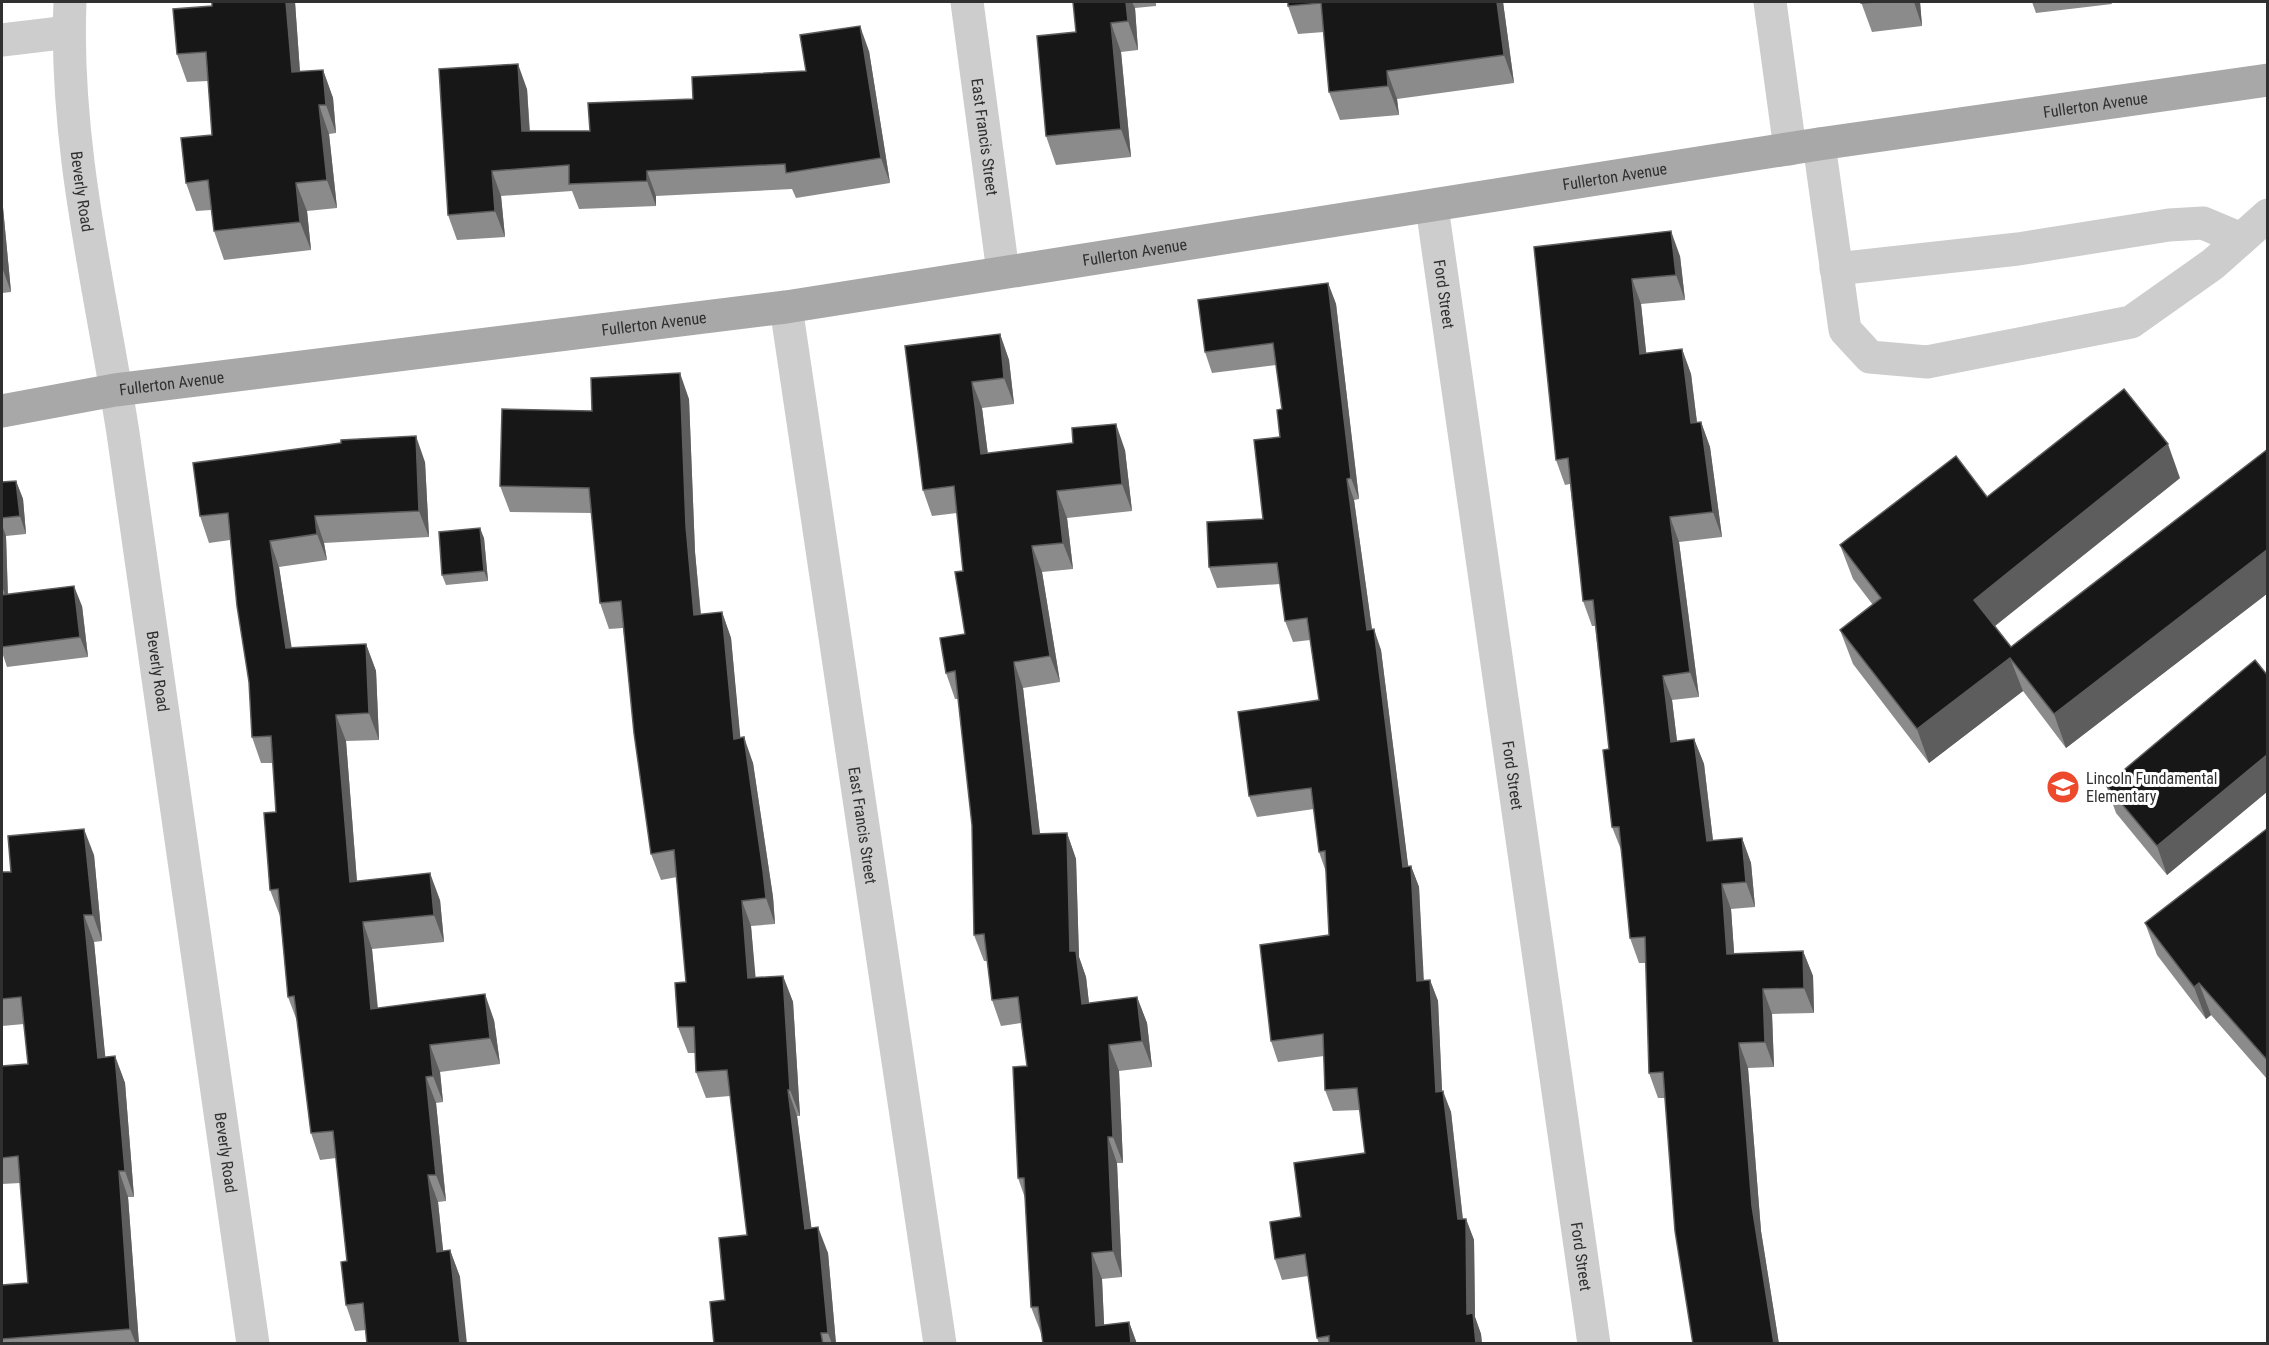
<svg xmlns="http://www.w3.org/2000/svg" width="2269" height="1345" viewBox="0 0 2269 1345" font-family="'Roboto Condensed',sans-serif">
  <rect width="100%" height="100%" fill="#fff"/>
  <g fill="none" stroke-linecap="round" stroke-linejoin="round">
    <g stroke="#cdcdcd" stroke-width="33">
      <path id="s1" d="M70 2C64 147 101 291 123 433 169 736 210 1040 253 1344"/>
      <path id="s2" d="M967 2 1003 272"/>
      <path d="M1770 2 1790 149"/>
      <path d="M2 40 69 32"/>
      <path d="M1819 144 1845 330 1870 357 1927 362 2131 322 2213 264 2268 215"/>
      <path id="s3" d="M1432 207 1594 1344"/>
      <path d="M1836 269 2018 249 2169 225 2203 223 2241 239"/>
      <path id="s4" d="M786 307 940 1344"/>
    </g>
    <path stroke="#a8a8a8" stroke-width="33" id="s5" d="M2 411 115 390 786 307 1819 144 2268 80"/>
  </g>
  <g fill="#8b8b8b">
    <path d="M212 2H295L300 72 323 70 333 98 336 133 329 134 337 208 307 211 311 250 224 260 214 231 211 210 196 211 186 183 212 135 208 81 187 82 177 54 212 6Z"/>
    <path d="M1073 2H1156V6L1135 8 1138 50 1121 52 1131 157 1056 165 1046 136 1076 32Z"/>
    <path d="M1288 2H1503L1514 83 1397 99 1399 115 1340 120 1329 92 1324 32 1298 34 1288 6Z"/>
    <path d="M1861 2H1920L1922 26 1872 32Z"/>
    <path d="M2032 2H2111L2112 4 2036 13Z"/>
    <path d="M869 51 890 183 796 198 792 189 656 196V206L579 209 572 191 501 196 505 237 457 240 448 215 527 89 530 131H590L693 99 806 71Z"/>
    <path d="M2 197 11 292 2 293Z"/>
    <path d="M1534 247 1680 256 1685 300 1641 304 1646 353 1682 349 1691 374 1697 422H1701L1710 447 1722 537 1679 542 1699 697 1672 700 1677 741 1694 739 1704 764 1713 841 1742 838 1751 863 1755 907 1731 909 1734 954 1803 951 1813 976 1814 1013 1772 1014 1774 1067 1748 1068 1761 1231 1779 1344H1693L1665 1098H1658L1649 1073 1646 963H1639L1630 938 1622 852 1612 827 1609 749 1595 626H1592L1583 601 1570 484 1565 485 1556 460Z"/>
    <path d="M1328 283 1336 304 1359 499 1354 500 1372 630 1381 650 1408 866H1411L1419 887 1423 981 1430 980 1438 1001 1442 1091 1451 1112 1463 1219H1466L1474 1240 1475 1317 1481 1334 1482 1344H1319L1317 1338 1308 1276 1282 1280 1275 1259 1301 1217 1365 1153 1360 1110 1333 1111 1325 1090 1324 1056 1278 1062 1271 1041 1329 935 1326 872 1319 852 1314 809 1257 817 1249 796 1319 700 1310 640 1293 642 1285 621 1280 584 1217 588 1209 567 1263 519 1280 437 1282 409 1276 365 1212 373 1205 352Z"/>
    <path d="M1000 334 1009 360 1014 404 982 408 988 454 1125 450 1132 511 1067 518 1073 569 1042 572 1060 682 1023 688 1040 834 1067 833 1076 859 1079 957 1086 977 1089 1003 1137 997 1147 1023 1152 1067 1119 1071 1123 1163H1117L1122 1277 1102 1279 1104 1325 1129 1322 1137 1344H1043L1042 1333H1041L1031 1307 1025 1198 1018 1178 1027 1066 1021 1023 1001 1026 992 1000 987 961H984L974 935 972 825 958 699H955L946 673 965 634 963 571 957 513 932 516 923 490 905 346Z"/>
    <path d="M689 399 695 552 701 614 722 612 731 638 740 738 753 763 773 897 775 924 751 926 755 978 783 976 793 1002 800 1116H797L811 1228 828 1253 836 1344H714L725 1300 747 1235 730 1096 706 1098 696 1072 695 1053H688L678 1027 686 982 677 877 661 880 651 854 623 628 609 629 600 603 592 513 510 512 500 486 592 411Z"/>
    <path d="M2268 449V593L2066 748 2023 691 1929 763 1853 664 1840 630 1873 605 1853 579 1840 545 1987 497 2180 478 1995 626 2011 647Z"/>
    <path d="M425 462 429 537 324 543 327 560 279 567 291 648 366 644 376 671 379 740 346 741 357 881 440 900 444 942 372 949 378 1008 494 1020 500 1064 440 1072 443 1102 436 1103 446 1201 438 1202 443 1251 450 1250 460 1277 366 1330 355 1331 346 1305 347 1261 336 1158 320 1160 311 1133 297 1021 288 997 280 916 270 890 276 812 273 763H261L252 737 249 682 230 540 209 543 200 516Z"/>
    <path d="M16 481 23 499 26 534 6 536 8 594 82 606 88 657 7 667 2 652V482Z"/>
    <path d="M484 538 488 581 446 585 442 575Z"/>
    <path d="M2268 676V791L2167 875 2116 813 2106 785Z"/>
    <path d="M2268 828V1080L2211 1015 2206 1019 2157 955 2145 923Z"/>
    <path d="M94 855 102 941 94 942 105 1057 115 1056 125 1083 134 1197H128L139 1344H2V1285L28 1283 20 1183 2 1184V1066L28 1064 24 1024 2 1026V872H11Z"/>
  </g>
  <g fill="#5d5d5d">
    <path d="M286 2H295L302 101 292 72Z"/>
    <path d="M1126 2H1132L1135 8 1138 50 1128 21Z"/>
    <path d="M1497 2H1503L1514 83 1504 55Z"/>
    <path d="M1914 2H1920L1922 26Z"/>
    <path d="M1111 23 1121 52 1131 157 1121 129Z"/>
    <path d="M860 26 869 51 890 183 881 158Z"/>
    <path d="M518 64 527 89 531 157 522 131Z"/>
    <path d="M323 70 333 98 336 133 326 105Z"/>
    <path d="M1387 71 1397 99 1399 115 1388 86Z"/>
    <path d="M319 105 329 134 337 208 327 180Z"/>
    <path d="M492 171 501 196 505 237 495 211Z"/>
    <path d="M647 171 656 196V206L647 181Z"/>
    <path d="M296 183 307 211 311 250 300 222Z"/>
    <path d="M2 197 11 292 2 267Z"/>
    <path d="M1671 231 1680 256 1685 300 1676 275Z"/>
    <path d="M1632 279 1641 304 1649 379 1640 354Z"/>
    <path d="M1328 283 1336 304 1359 499 1351 478Z"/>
    <path d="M1000 334 1009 360 1014 404 1004 378Z"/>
    <path d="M1682 349 1691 374 1700 448 1691 423Z"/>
    <path d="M680 373 689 399 695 552 703 641 694 615 686 526Z"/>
    <path d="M972 382 982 408 991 480 981 454Z"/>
    <path d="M1701 422 1710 447 1722 537 1713 512Z"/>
    <path d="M1116 424 1125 450 1132 511 1122 484Z"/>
    <path d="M416 436 425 462 429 537 419 511Z"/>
    <path d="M2168 444 2180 478 1986 633 1974 600Z"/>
    <path d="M1347 479 1354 500 1375 651 1367 630Z"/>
    <path d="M16 481 23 499 26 534 20 516Z"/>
    <path d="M1057 491 1067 518 1073 569 1063 543Z"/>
    <path d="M315 516 324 543 327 560 317 534Z"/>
    <path d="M1670 517 1679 542 1699 697 1690 672Z"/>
    <path d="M2 525 6 536 8 604 2 586Z"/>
    <path d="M480 528 484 538 488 581 484 571Z"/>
    <path d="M270 541 279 567 296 675 286 648Z"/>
    <path d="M1032 546 1042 572 1060 682 1050 656Z"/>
    <path d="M2268 549V593L2066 748 2054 714Z"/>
    <path d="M74 586 82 606 88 657 80 637Z"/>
    <path d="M722 612 731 638 743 765 734 739Z"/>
    <path d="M1374 629 1381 650 1411 888 1403 867Z"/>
    <path d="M366 644 376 671 379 740 369 713Z"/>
    <path d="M2010 658 2023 691 1929 763 1917 729Z"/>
    <path d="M1014 662 1023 688 1043 860 1033 834Z"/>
    <path d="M1663 676 1672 700 1680 766 1671 742Z"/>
    <path d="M336 715 346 741 359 908 350 882Z"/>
    <path d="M744 737 753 763 773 897 775 924 766 898Z"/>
    <path d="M1694 739 1704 764 1716 866 1707 841Z"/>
    <path d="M2268 754V791L2167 875 2157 846Z"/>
    <path d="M84 829 94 855 102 941 93 915Z"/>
    <path d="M1067 833 1076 859 1079 957 1086 977 1092 1030 1082 1004 1070 951Z"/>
    <path d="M1742 838 1751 863 1755 907 1746 882Z"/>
    <path d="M1411 866 1419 887 1425 1002 1417 981Z"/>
    <path d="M430 873 440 900 444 942 434 915Z"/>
    <path d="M1722 884 1731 909 1736 979 1727 954Z"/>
    <path d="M742 901 751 926 758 1004 748 978Z"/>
    <path d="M84 915 94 942 108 1084 98 1058Z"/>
    <path d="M363 922 372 949 380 1035 371 1009Z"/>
    <path d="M1803 951 1813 976 1814 1013 1804 988Z"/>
    <path d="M783 976 793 1002 800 1116 790 1090Z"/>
    <path d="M1430 980 1438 1001 1443 1113 1436 1092Z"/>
    <path d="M2199 983 2211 1015 2206 1019 2194 987Z"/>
    <path d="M1763 989 1772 1014 1774 1067 1765 1042Z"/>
    <path d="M485 994 494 1020 500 1064 490 1038Z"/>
    <path d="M1137 997 1147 1023 1152 1067 1142 1041Z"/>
    <path d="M1739 1043 1748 1068 1761 1231 1779 1344H1774L1752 1206Z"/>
    <path d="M430 1045 440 1072 443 1102 433 1076Z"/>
    <path d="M1109 1045 1119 1071 1123 1163 1113 1137Z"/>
    <path d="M115 1056 125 1083 134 1197 125 1171Z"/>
    <path d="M426 1077 436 1103 446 1201 436 1175Z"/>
    <path d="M788 1090 797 1116 815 1255 805 1229Z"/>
    <path d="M1443 1091 1451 1112 1465 1240 1458 1219Z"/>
    <path d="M1108 1137 1117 1163 1122 1277 1113 1251Z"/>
    <path d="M119 1171 128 1197 139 1344H136L130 1329Z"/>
    <path d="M428 1175 438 1202 446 1278 437 1252Z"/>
    <path d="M1466 1219 1474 1240 1475 1317 1481 1334 1482 1344H1476L1467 1314Z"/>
    <path d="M818 1227 828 1253 836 1344H832L828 1333Z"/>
    <path d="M450 1250 460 1277 467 1344H460Z"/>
    <path d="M1092 1253 1102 1279 1105 1344 1096 1326Z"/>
    <path d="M1129 1322 1137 1344H1131Z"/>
  </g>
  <g fill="#171717" stroke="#5d5d5d" stroke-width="1.5">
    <path d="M212 2H286L292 72 323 70 326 105H319L327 180 296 183 300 222 214 231 208 180 186 183 181 138 212 135 206 52 177 54 173 9 212 6Z"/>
    <path d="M1073 2H1126L1128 21 1111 23 1121 129 1046 136 1037 36 1076 32Z"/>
    <path d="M1288 2H1497L1504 55 1387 71 1388 86 1329 92 1321 3 1288 6Z"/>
    <path d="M1861 2H1876L1861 3Z"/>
    <path d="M860 26 881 158 786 173 785 164 647 171V181L569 184V165L492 171 495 211 448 215 439 69 518 64 522 131H590L588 103 693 99 692 77 806 71 800 35Z"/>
    <path d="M1671 231 1676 275 1632 279 1640 354 1682 349 1691 423 1701 422 1713 512 1670 517 1690 672 1663 676 1671 742 1694 739 1707 841 1742 838 1746 882 1722 884 1727 954 1803 951 1804 988 1763 989 1765 1042 1739 1043 1752 1206 1774 1344H1693L1675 1231 1663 1072 1649 1073 1645 937 1630 938 1619 827H1612L1603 750 1609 749 1593 600 1583 601 1568 458 1556 460 1534 247Z"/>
    <path d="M1328 283 1351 478 1347 479 1367 630 1374 629 1403 867 1411 866 1417 981 1430 980 1436 1092 1443 1091 1458 1219H1466L1467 1314 1473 1313 1476 1344H1329V1336L1317 1338 1305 1254 1275 1259 1270 1222 1301 1217 1294 1163 1365 1153 1357 1088 1325 1090 1323 1034 1271 1041 1260 945 1329 935 1325 851 1319 852 1311 788 1249 796 1238 712 1319 700 1307 618 1285 621 1277 563 1209 567 1207 522 1263 519 1254 440 1280 437 1277 410 1282 409 1273 343 1205 352 1198 300Z"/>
    <path d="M1000 334 1004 378 972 382 981 454 1073 443 1072 428 1116 424 1122 484 1057 491 1063 543 1032 546 1050 656 1014 662 1033 834 1067 833 1070 951H1076L1082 1004 1137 997 1142 1041 1109 1045 1113 1137H1108L1113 1251 1092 1253 1096 1326 1129 1322 1131 1344H1043L1038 1307H1031L1024 1178H1018L1013 1067 1027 1066 1018 997 992 1000 984 934 974 935 972 825 955 671 946 673 940 638 965 634 955 572 963 571 954 486 923 490 905 346Z"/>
    <path d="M680 373 686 526 694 615 722 612 734 739 744 737 763 871 766 898 742 901 748 978 783 976 790 1090H788L805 1229 818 1227 828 1333H821L823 1344H714L710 1302 725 1300 719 1238 747 1235 727 1070 696 1072 694 1027H678L675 983 686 982 674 850 651 854 634 733 621 601 600 603 589 488 500 486 502 409 592 411 591 378Z"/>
    <path d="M2124 389 2168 444 1974 600 2011 647 2268 449V549L2054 714 2010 658 1917 729 1840 630 1881 598 1840 545 1956 456 1987 497Z"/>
    <path d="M416 436 419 511 315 516 317 534 270 541 286 648 366 644 369 713 336 715 350 882 430 873 434 915 363 922 371 1009 485 994 490 1038 430 1045 433 1076 426 1077 436 1175H428L437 1252 450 1250 460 1344H367L363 1303 346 1305 341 1262 347 1261 333 1131 311 1133 294 996 288 997 278 889 270 890 264 813 276 812 271 736 252 737 249 682 237 606 228 513 200 516 193 463 341 443V440Z"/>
    <path d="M16 481 20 516 2 518V482Z"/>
    <path d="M480 528 484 571 442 575 439 532Z"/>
    <path d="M74 586 80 637 2 647V595Z"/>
    <path d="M2255 660 2268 676V754L2157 846 2106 785Z"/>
    <path d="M2268 828V1061L2199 983 2194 987 2145 923Z"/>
    <path d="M84 829 93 915H84L98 1058 115 1056 125 1171H119L130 1329 2 1339V1285L28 1283 18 1156 2 1158V1066L28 1064 21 997 2 999V872H11L8 836Z"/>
  </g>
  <defs>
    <g id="school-disc" transform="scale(1.725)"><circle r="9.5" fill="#ed492d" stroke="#fff"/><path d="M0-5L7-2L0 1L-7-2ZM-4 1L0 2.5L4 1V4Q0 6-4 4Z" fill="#fff"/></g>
  </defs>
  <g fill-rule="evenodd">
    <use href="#school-disc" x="2063" y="787"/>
  </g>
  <g text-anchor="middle" stroke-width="6" stroke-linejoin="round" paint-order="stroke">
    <g font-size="16" fill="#303030" stroke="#fff">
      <text dy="6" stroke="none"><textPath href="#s5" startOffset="2116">Fullerton Avenue</textPath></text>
      <text dy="6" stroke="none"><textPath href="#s2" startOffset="136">East Francis Street</textPath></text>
      <text dy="6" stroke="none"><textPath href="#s5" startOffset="1630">Fullerton Avenue</textPath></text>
      <text dy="6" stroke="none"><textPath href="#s1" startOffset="190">Beverly Road</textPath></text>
      <text dy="6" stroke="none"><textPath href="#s5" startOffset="1144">Fullerton Avenue</textPath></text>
      <text dy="6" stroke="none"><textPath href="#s3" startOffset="88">Ford Street</textPath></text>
      <text dy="6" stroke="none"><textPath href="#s5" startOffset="658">Fullerton Avenue</textPath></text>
      <text dy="6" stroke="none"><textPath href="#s5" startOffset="172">Fullerton Avenue</textPath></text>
      <text dy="6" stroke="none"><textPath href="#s1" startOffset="676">Beverly Road</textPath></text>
      <text dy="6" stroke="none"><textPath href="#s3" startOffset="574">Ford Street</textPath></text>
      <text dy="6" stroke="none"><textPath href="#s4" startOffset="524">East Francis Street</textPath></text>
      <text dy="6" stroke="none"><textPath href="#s1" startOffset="1162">Beverly Road</textPath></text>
      <text dy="6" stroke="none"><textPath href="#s3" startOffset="1060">Ford Street</textPath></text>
    </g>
    <g font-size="16" fill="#303030" stroke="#fff" text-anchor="start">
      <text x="2086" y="784">Lincoln Fundamental<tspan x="2086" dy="18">Elementary</tspan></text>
    </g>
  </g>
  <rect width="2269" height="1345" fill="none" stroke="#303030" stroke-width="6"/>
</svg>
